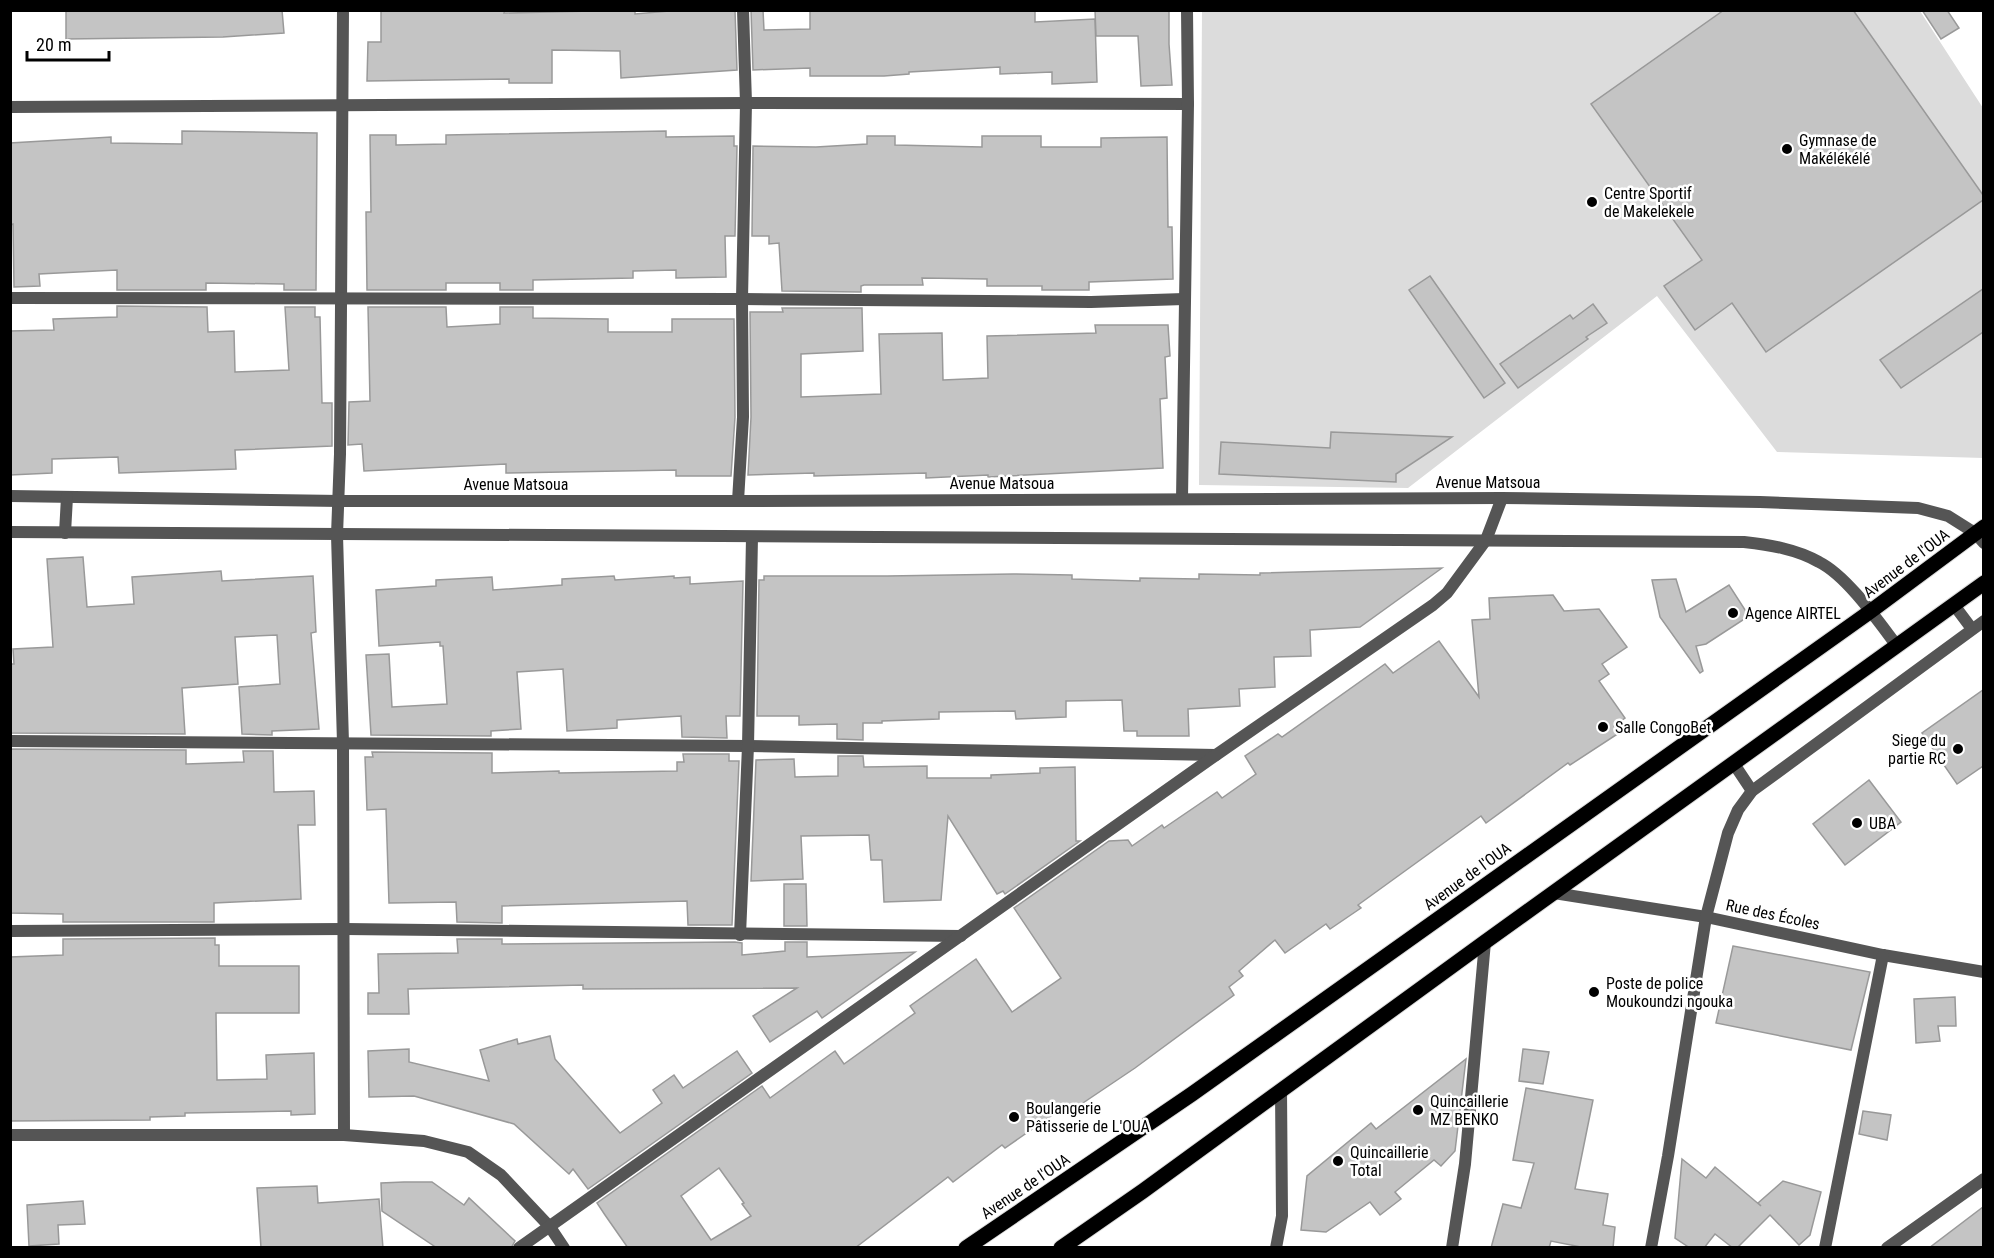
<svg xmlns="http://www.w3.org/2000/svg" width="1994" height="1258" viewBox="0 0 1994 1258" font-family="'Roboto Condensed',sans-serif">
  <rect width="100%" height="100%" fill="#fff"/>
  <path fill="#dcdcdc" d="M1202 11H1920L1983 108 1984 458 1777 452 1657 296 1408 488 1199 485Z"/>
  <g fill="#c4c4c4" stroke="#999" stroke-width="1.5" fill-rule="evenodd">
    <path d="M66 10H282L284 33 223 37 66 39Z"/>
    <path d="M381 10H505L504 13 635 10V14L681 10H735L737 70 621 78 620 51 552 50V83H509V79L367 81 368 42H381Z"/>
    <path d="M751 10H763L764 30 810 29V10H1035V22L1095 19 1097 82 1052 84V72L1000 74V67L909 72V74L884 76H810V68L753 70Z"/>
    <path d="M1095 10H1169V44L1172 85 1141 86 1138 36H1096Z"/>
    <path d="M1724 10H1853L1983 195V200L1766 352 1732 303 1695 330 1664 286 1702 260 1591 104Z"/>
    <path d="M1922 10H1947L1959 28 1941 39Z"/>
    <path d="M182 131 317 133 316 290H284V284L206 283V290H117V270L39 274 40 286 14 287 13 224 10 225V143L111 137V143L182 144Z"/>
    <path d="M666 131V137L734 136V146H737L735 236H725L726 277 676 278V270L633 271V278L533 280V290H500V283H446V290H367L366 212H371L370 135H396V145L446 144V135Z"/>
    <path d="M867 136H895V145L982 147V136H1041V147H1101V138L1167 137 1168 227H1172L1173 279 1089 282V290H1042V286H987V279L922 278 923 285H864L861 286V292L782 291 779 243 769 244V236H752L753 146 816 147 867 144Z"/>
    <path d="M1430 276 1505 383 1484 398 1409 290Z"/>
    <path d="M1983 289V332L1901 388 1880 360Z"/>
    <path d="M1593 304 1607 323 1586 337 1588 339 1518 388 1500 364 1570 315 1573 319Z"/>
    <path d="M117 306 207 307 208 332 234 331 235 372 289 370 285 307H315V317H320L322 403H332V446L235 450 236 469 119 473 118 457 52 459V473L10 475V331L54 330 53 319 117 317Z"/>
    <path d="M368 307H446L447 327 500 324V307H533V318L608 319V332H672V319H734L735 417 731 476H676V470L506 473V464L364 471 362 444 348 445 349 402 370 401Z"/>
    <path d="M782 308H862L863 351 801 354V397L881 394 879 334 942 333 943 380 988 378 987 336 1096 333 1095 325H1168L1170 356 1165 357 1167 398 1160 399 1163 468 988 477V475L926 478V473L814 476V473L748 475 751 417 750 312H783Z"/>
    <path d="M1331 432 1452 437 1396 474V482L1219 474 1221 442 1330 448Z"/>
    <path d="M83 557 87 607 134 604 132 577 221 571 222 581 313 576 316 632 311 633 319 729 272 731V735L242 734 239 687 280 684 277 635 235 637 238 684 182 688 185 734 10 733V664H14L13 649 53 647 47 559Z"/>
    <path d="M1442 568 1360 627 1310 630 1311 656 1274 657 1275 687 1239 689 1240 706 1188 709 1189 736H1137V731H1124L1122 700 1066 701V717L1016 719 1015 711 939 712V719L882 721V723H863V740L837 739V724L799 725V716H757L759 580H764V576H887L1013 574 1072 575V579L1140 581V578L1199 579V574L1260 575V573Z"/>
    <path d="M614 576 615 580 674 576V578L690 577V584L743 581 740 716H726L727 738 682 737 681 716 617 720V728L567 731 563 669 517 672 521 729 491 731V736L371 735 366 655 389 654 392 707 447 704 443 646H440V642L379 646 376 590 436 586V580L492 577 493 590 562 585V579Z"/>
    <path d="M1676 579 1686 612 1729 585 1749 616 1706 644 1696 646 1703 671 1700 673 1660 617 1652 580Z"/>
    <path d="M1553 595 1564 611 1599 609 1627 647 1602 664 1609 674 1599 681 1625 718 1614 726 1619 733 1570 765 1568 763 1486 823 1481 816 1358 905 1361 908 1330 929 1326 924 1285 953 1275 940 1239 971 1243 976 1229 987 1234 995 1135 1068 1068 1113 1064 1107 1005 1148 1002 1145 953 1182 948 1177 855 1248H628L605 1215 597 1203 762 1086 770 1098 835 1051 844 1064 915 1013 910 1006 976 959 1012 1012 1061 978 1014 908 1109 841 1128 840 1132 846 1162 825 1164 828 1217 792 1222 798 1256 774 1245 756 1278 734 1282 737 1385 664 1393 673 1439 641 1479 697 1472 620 1490 619 1489 598ZM719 1168 744 1203 742 1204 751 1216 711 1240 681 1196Z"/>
    <path d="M1983 690V766L1957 784 1922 733Z"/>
    <path d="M10 749 186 750V764L244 762 243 751H273L274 792 314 791 315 825H298L301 899 214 903V922H63V914L10 913Z"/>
    <path d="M372 752 492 753V773L559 771V773L677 771V762H684L683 754H729V761H739L732 925H688L687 901 502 906V923L457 922 456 902 389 903 386 809 367 810 365 757H373Z"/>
    <path d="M838 756H863L864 767 927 766V778H991V775L1040 773V768L1075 767 1076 841H1080L1005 894 1003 891 997 894 948 816 941 900 884 902 882 860H871L869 835 801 836 803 879 751 881 756 760 794 759 795 777 838 776Z"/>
    <path d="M1869 780 1901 822 1845 865 1813 824Z"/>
    <path d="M784 884H806L807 926H784Z"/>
    <path d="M215 938V945H219V966H299V1013H216L217 1080 267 1079 266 1055 314 1053 315 1114 291 1115V1111L185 1113V1116L150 1117V1120L10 1121V957L63 955V939Z"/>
    <path d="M457 939H502V944L735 942 742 943V955L785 951V942H807V957L915 952 822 1018 817 1011 770 1042 753 1016 797 988 583 989V985L408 989 409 1014H368V993H379L378 954 458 953Z"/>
    <path d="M1733 946 1870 972 1851 1050 1716 1023Z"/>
    <path d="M1955 997 1956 1026H1938L1940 1041 1916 1043 1914 999Z"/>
    <path d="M550 1036 555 1059 620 1133 662 1103 653 1090 674 1075 683 1088 737 1051 752 1073 588 1189 573 1169 569 1174 514 1124 414 1096 369 1097 368 1051 409 1049V1062L489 1081 480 1050 517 1039 518 1044Z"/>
    <path d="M1523 1049 1549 1052 1543 1084 1519 1081Z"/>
    <path d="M1466 1059 1455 1151 1441 1166 1434 1160 1395 1192 1401 1199 1380 1215 1370 1202 1326 1232 1301 1230 1307 1176 1371 1123 1376 1129Z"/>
    <path d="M1526 1088 1593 1100 1575 1189 1608 1194 1603 1225 1615 1227 1613 1248H1586L1551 1241 1549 1248H1491L1503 1204 1521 1208 1534 1163 1513 1160Z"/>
    <path d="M1863 1111 1891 1115 1887 1140 1859 1134Z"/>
    <path d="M1682 1159 1706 1178 1715 1167 1761 1206 1758 1203 1783 1181 1821 1192 1810 1235 1799 1245 1770 1215 1737 1248H1733L1715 1234 1704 1248H1690L1675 1238Z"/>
    <path d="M404 1182H432L464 1205 469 1198 515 1241 511 1248H437L382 1211 381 1183Z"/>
    <path d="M317 1186 318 1203 379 1199 383 1248H261L257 1188Z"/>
    <path d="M83 1201 85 1224 58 1225 59 1244 29 1246 27 1205Z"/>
    <path d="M1983 1207V1248H1929Z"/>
  </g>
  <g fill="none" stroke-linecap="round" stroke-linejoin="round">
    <g stroke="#dbdbdb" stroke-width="17">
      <g id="primary">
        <path d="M966 1248 1192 1094 1871 611 1984 527"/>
        <path d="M1061 1248 1143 1191 1485 942 1984 583"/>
      </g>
    </g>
    <g stroke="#555" stroke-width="12">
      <path d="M343 10 340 454 337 535 343 743 344 1135"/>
      <path d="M10 107 746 103 1188 104"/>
      <path d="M10 298 742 299 1091 302 1184 299"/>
      <path d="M1182 499 1188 104 1187 10"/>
      <path d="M738 501 743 417 742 299 746 103 743 10"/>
      <path d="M1954 605 1972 629"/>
      <path d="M10 741 748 746 1216 755"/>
      <path d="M1734 764 1752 791"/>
      <path d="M1554 893 1706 917 1883 955 1984 972"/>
      <path d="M10 931 345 929 961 936"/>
      <path d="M740 935 748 746 752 537"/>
      <path d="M10 1135H344L424 1141 468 1152 501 1175 550 1227 564 1248"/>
      <path d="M519 1248 1216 755 1433 605 1447 593 1486 540 1502 498"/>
      <path d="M1276 1248 1282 1216 1281 1090"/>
      <path d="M1452 1248 1465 1164 1485 942"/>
      <path d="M1651 1248 1668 1156 1706 917 1728 833 1738 810 1752 791 1984 621"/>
      <path d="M1825 1248 1883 955"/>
      <path d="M1887 1248 1984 1179"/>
    </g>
    <g stroke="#555" stroke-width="12">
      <path d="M10 496 340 501H738L1502 498 1760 502 1918 508 1948 516 1975 533 1984 543"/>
      <path d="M10 532C588 538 1166 536 1744 542 1770 545 1796 549 1819 562 1847 576 1878 621 1897 646"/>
      <path d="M65 533 67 497"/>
    </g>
    <use href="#primary" stroke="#000" stroke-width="15"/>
  </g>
  <g fill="#000" stroke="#fff" stroke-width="2">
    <circle cx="1787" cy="149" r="6"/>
    <circle cx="1592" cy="202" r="6"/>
    <circle cx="1733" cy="613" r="6"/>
    <circle cx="1603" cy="727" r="6"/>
    <circle cx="1958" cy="749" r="6"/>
    <circle cx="1857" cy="823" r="6"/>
    <circle cx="1594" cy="992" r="6"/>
    <circle cx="1418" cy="1110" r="6"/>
    <circle cx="1014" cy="1117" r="6"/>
    <circle cx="1338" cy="1161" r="6"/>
  </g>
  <g text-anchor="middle" stroke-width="5" stroke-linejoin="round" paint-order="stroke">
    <g font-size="16" fill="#000" stroke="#fff" text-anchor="start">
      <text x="1799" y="146">Gymnase de<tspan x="1799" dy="18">Makélékélé</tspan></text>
      <text x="1604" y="199">Centre Sportif<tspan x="1604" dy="18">de Makelekele</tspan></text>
      <text x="1745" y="619">Agence AIRTEL</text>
      <text x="1615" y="733">Salle CongoBet</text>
      <text x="1946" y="746" text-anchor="end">Siege du<tspan x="1946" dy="18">partie RC</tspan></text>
      <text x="1869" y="829">UBA</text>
      <text x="1606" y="989">Poste de police<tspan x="1606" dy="18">Moukoundzi ngouka</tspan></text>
      <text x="1430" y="1107">Quincaillerie<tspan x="1430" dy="18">MZ BENKO</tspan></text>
      <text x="1026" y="1114">Boulangerie<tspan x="1026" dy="18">Pâtisserie de L'OUA</tspan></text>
      <text x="1350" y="1158">Quincaillerie<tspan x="1350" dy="18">Total</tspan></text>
    </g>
    <g font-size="16" fill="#000" stroke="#fff">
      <text x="1488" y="488">Avenue Matsoua</text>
      <text x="1002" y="489">Avenue Matsoua</text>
      <text x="516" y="490">Avenue Matsoua</text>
      <text transform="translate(1906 563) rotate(-37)" y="6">Avenue de l'OUA</text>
      <text transform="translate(1467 876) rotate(-36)" y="6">Avenue de l'OUA</text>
      <text transform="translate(1773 914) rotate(12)" y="6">Rue des Écoles</text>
      <text transform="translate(1025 1186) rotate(-34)" y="6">Avenue de l'OUA</text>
    </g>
  </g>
  <rect width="1994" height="1258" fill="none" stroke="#000000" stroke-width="24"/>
  <path d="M27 51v9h82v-9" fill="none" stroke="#000000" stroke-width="3"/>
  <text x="36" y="51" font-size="18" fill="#000000" stroke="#ffffff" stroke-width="4.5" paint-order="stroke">20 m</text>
</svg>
